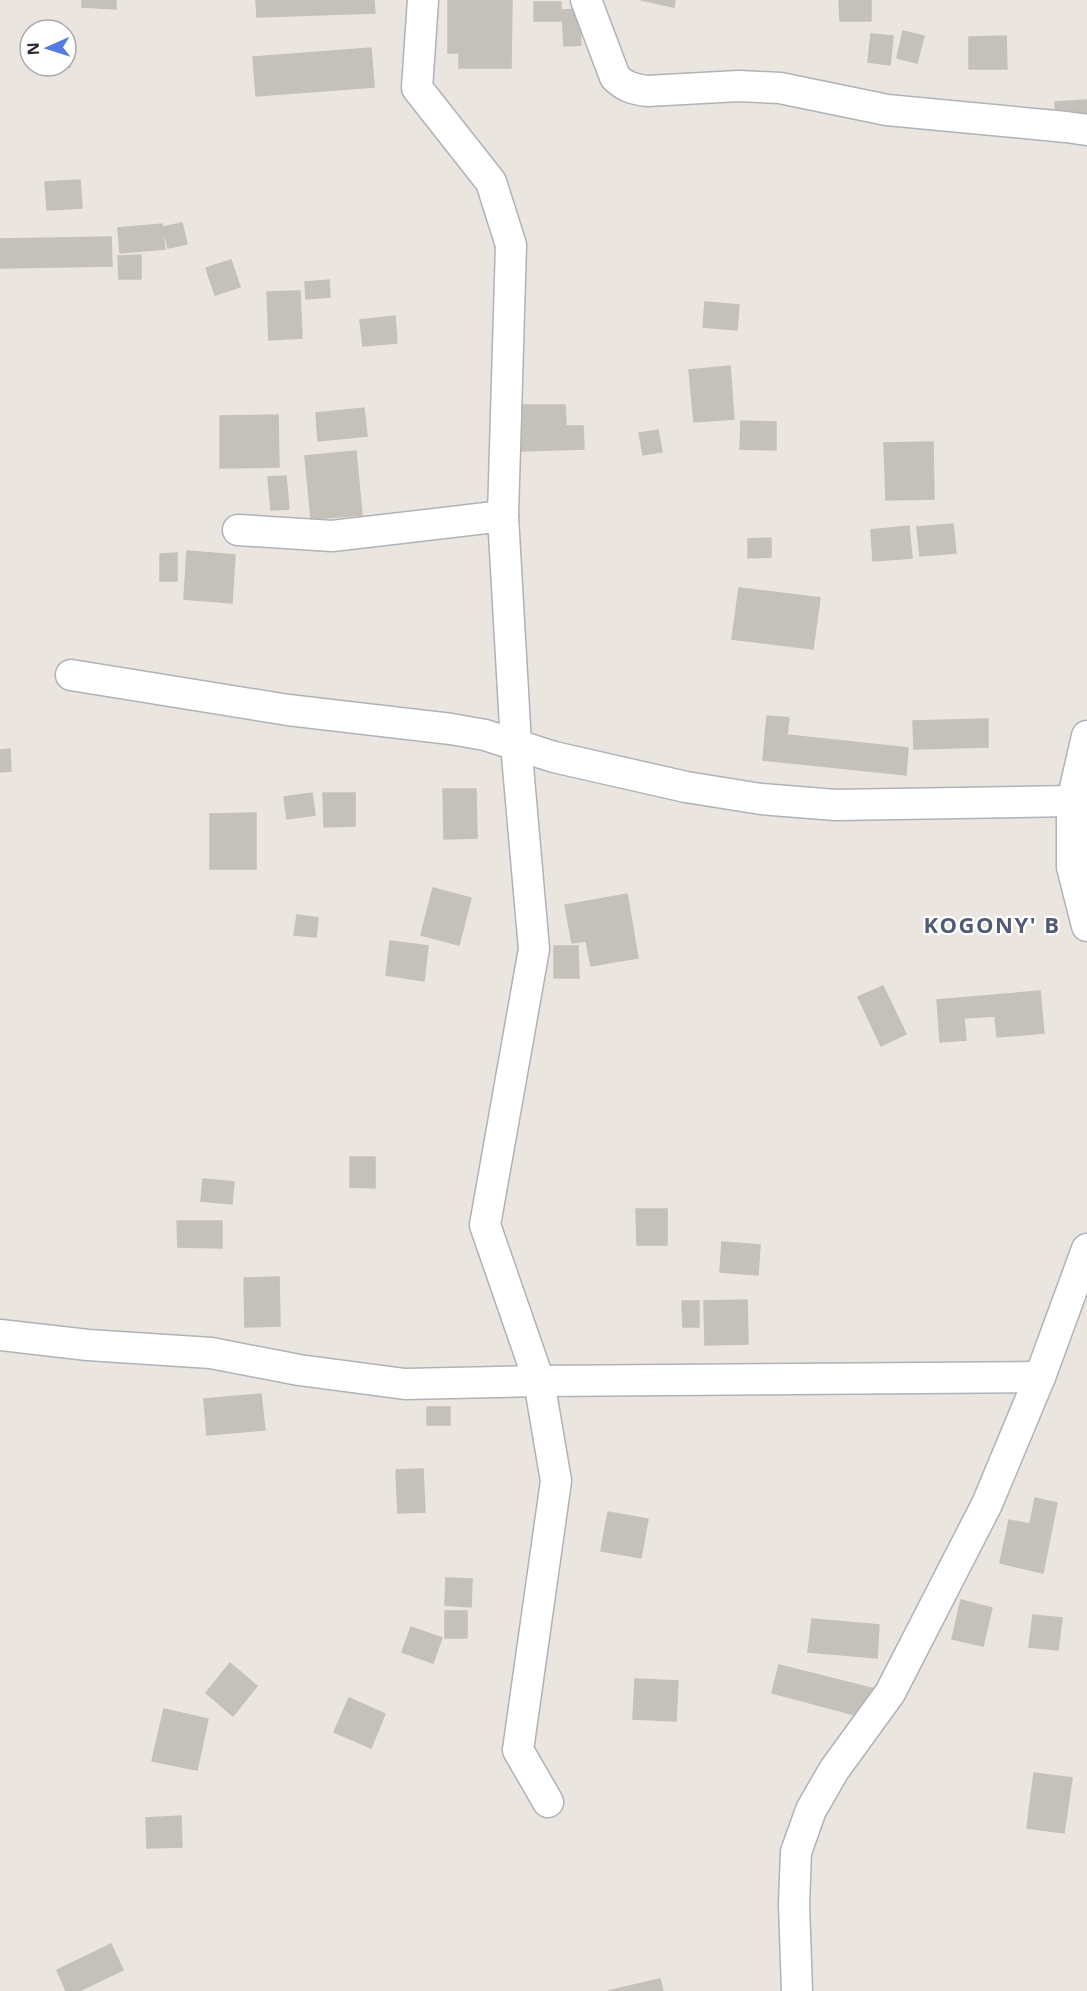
<svg xmlns="http://www.w3.org/2000/svg" width="1087" height="1991" viewBox="0 0 1087 1991" font-family="'Open Sans',sans-serif">
  <rect width="100%" height="100%" fill="#ebe5df"/>
  <g fill="#c4c0ba" stroke="#c6c0b9" stroke-width="1.5">
    <path d="M82 0H116V9L82 7Z"/>
    <path d="M256 0H374L375 13 257 17Z"/>
    <path d="M448 0H512L511 68H459V53H448Z"/>
    <path d="M641 0H675L674 7Z"/>
    <path d="M839 0H871V21H840Z"/>
    <rect x="534" y="2" width="27" height="19"/>
    <path d="M579 9 581 45 564 46 562 10Z"/>
    <path d="M903 31 924 36 917 63 897 58Z"/>
    <path d="M66 33H71L70 67 49 66H66Z"/>
    <path d="M871 34 893 36 890 65 868 62Z"/>
    <path d="M1006 36 1007 69H969V37Z"/>
    <path d="M371 48 374 87 256 96 253 57Z"/>
    <path d="M1087 100V118L1056 120 1055 102Z"/>
    <path d="M80 180 82 208 47 210 45 182Z"/>
    <path d="M182 223 187 244 168 248 163 227Z"/>
    <path d="M162 224 165 249 120 253 118 228Z"/>
    <path d="M111 237 112 266 0 268V239Z"/>
    <path d="M141 255V279H119L118 256Z"/>
    <path d="M231 260 240 287 215 295 206 268Z"/>
    <path d="M329 280 330 297 306 299 305 282Z"/>
    <path d="M300 291 302 338 269 340 267 292Z"/>
    <path d="M705 302 739 305 737 330 703 327Z"/>
    <path d="M395 316 397 343 363 346 360 320Z"/>
    <path d="M730 366 734 419 694 422 689 370Z"/>
    <path d="M520 405H565L566 426H583L584 449 521 451Z"/>
    <path d="M364 408 367 436 318 441 316 413Z"/>
    <path d="M278 415 279 467 220 468V416Z"/>
    <path d="M741 421 776 422V450L740 449Z"/>
    <path d="M658 430 662 452 643 455 639 433Z"/>
    <path d="M933 442 934 499 886 500 884 443Z"/>
    <path d="M356 451 362 515 311 519 305 456Z"/>
    <path d="M286 476 289 509 271 510 268 477Z"/>
    <path d="M953 524 956 553 920 556 917 527Z"/>
    <path d="M909 526 912 558 873 561 871 530Z"/>
    <path d="M771 538V557L748 558V539Z"/>
    <path d="M187 551 235 555 232 603 184 599Z"/>
    <path d="M177 553V581H160V554Z"/>
    <path d="M739 588 820 598 813 649 732 639Z"/>
    <path d="M767 716 789 718 787 735 908 748 906 775 763 760Z"/>
    <path d="M988 719V747L914 749 913 721Z"/>
    <path d="M10 749 11 771 0 772V750Z"/>
    <path d="M443 789H476L477 838 444 839Z"/>
    <path d="M312 793 315 815 287 819 284 797Z"/>
    <path d="M323 793H355V826L324 827Z"/>
    <path d="M256 813V869H210V814Z"/>
    <path d="M433 888 471 898 459 945 421 935Z"/>
    <path d="M627 894 638 958 591 966 586 941 572 943 565 905Z"/>
    <path d="M297 915 318 918 316 937 294 935Z"/>
    <path d="M390 941 428 946 424 981 386 975Z"/>
    <path d="M554 946H578L579 978H554Z"/>
    <path d="M883 986 906 1034 881 1046 858 997Z"/>
    <path d="M1040 991 1044 1033 997 1037 995 1016 964 1018 966 1040 940 1042 937 1000Z"/>
    <path d="M350 1157H375V1188L350 1187Z"/>
    <path d="M203 1179 234 1182 232 1204 201 1201Z"/>
    <path d="M636 1209H667V1245H637Z"/>
    <path d="M177 1221H222V1248L178 1247Z"/>
    <path d="M722 1242 760 1245 758 1275 720 1272Z"/>
    <path d="M279 1277 280 1326 245 1327 244 1278Z"/>
    <path d="M747 1300 748 1344 705 1345 704 1301Z"/>
    <path d="M682 1301H699V1327H683Z"/>
    <path d="M261 1394 265 1430 207 1435 204 1399Z"/>
    <rect x="427" y="1407" width="23" height="18"/>
    <path d="M423 1469 425 1512 398 1513 396 1470Z"/>
    <path d="M1035 1498 1057 1503 1043 1573 1000 1563 1009 1520 1030 1524Z"/>
    <path d="M608 1512 648 1519 641 1558 601 1551Z"/>
    <path d="M446 1578 472 1579 471 1607 445 1605Z"/>
    <path d="M961 1600 992 1608 983 1646 952 1639Z"/>
    <rect x="445" y="1611" width="22" height="27"/>
    <path d="M1033 1615 1062 1618 1058 1650 1029 1647Z"/>
    <path d="M812 1619 879 1625 877 1658 808 1652Z"/>
    <path d="M411 1627 442 1638 433 1663 402 1652Z"/>
    <path d="M230 1663 257 1686 233 1716 206 1693Z"/>
    <path d="M779 1665 875 1689 867 1718 772 1693Z"/>
    <path d="M635 1679 678 1681 676 1721 633 1719Z"/>
    <path d="M349 1698 385 1714 371 1748 334 1732Z"/>
    <path d="M164 1709 208 1719 197 1770 152 1761Z"/>
    <path d="M1034 1773 1072 1778 1064 1833 1027 1828Z"/>
    <path d="M181 1816 182 1847 147 1848 146 1818Z"/>
    <path d="M111 1944 123 1970 79 1991H66L57 1970Z"/>
    <path d="M660 1979 663 1991H608Z"/>
  </g>
  <g fill="none" stroke-linecap="round" stroke-linejoin="round">
    <g stroke="#afb2ba" stroke-width="33">
      <g id="street">
        <path d="M423 0 417 88 491 182 511 245 503 516 516 744 534 949 485 1225 539 1381 556 1481 518 1750 548 1802"/>
        <path d="M586 0 615 77C625 87 633 89 647 91L739 86 780 88 887 110 1066 127 1087 130"/>
        <path d="M238 530 332 536 503 516"/>
        <path d="M71 675 288 710 451 729 485 735 554 757 686 787 761 799 836 805 1072 801"/>
        <path d="M1087 736 1072 801V867L1087 926"/>
        <path d="M0 1335 88 1345 211 1353 299 1370 405 1384 539 1381 1040 1377"/>
        <path d="M797 1991 794 1904 796 1852 811 1810 834 1770 890 1693 987 1504 1040 1377 1087 1249"/>
      </g>
    </g>
    <use href="#street" stroke="#fff" stroke-width="30"/>
  </g>
  <g text-anchor="middle" stroke-width="4.5" stroke-linejoin="round" paint-order="stroke">
    <g font-size="22" font-weight="bold" letter-spacing="1.5" fill="#515b76" stroke="#fff">
      <text x="992" y="933">KOGONY' B</text>
    </g>
  </g>
  <g transform="translate(48 48) rotate(267)"><circle r="28" fill="#ffffff" stroke="#aaaaaa" stroke-width="1.5"/>
  <path d="M0-4.5L10 22L0 15L-10 22Z" fill="#547be3"/>
  <text y="-9" font-size="16" font-weight="bold" text-anchor="middle" fill="#2b2b2b">N</text>
  </g>
</svg>
